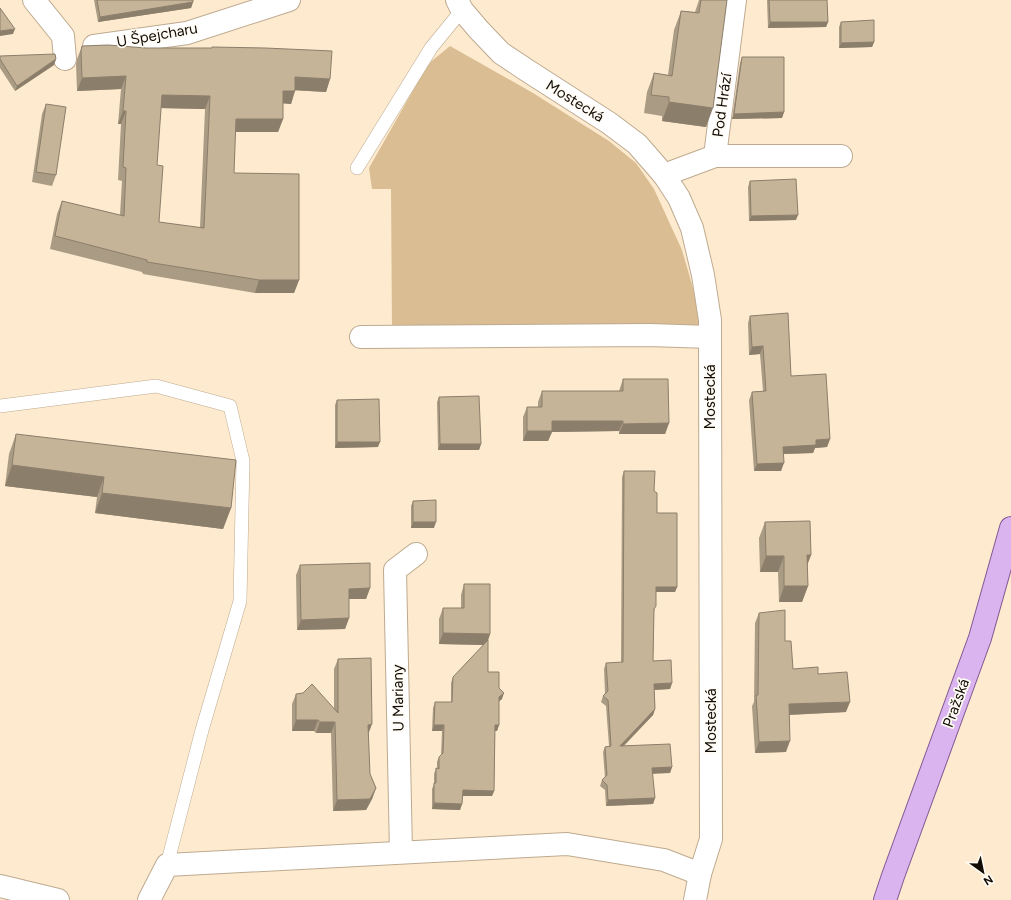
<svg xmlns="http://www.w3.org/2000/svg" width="1011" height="900" viewBox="0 0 1011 900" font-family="Figtree,sans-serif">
  <rect width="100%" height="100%" fill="#feebcf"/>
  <path fill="#dabd93" d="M450 46 533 93 609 141 636 163 654 189 682 250 693 288 701 328 392 331 391 189H372L369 168 428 64Z"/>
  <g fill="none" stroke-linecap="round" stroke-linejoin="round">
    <g stroke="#bdaa90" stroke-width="14">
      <g id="lane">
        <path d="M357 168 431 48 462 10"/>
        <path d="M0 406 156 386 230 406 243 461 240 601 202 730 167 865"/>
      </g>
    </g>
    <g stroke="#bdaa90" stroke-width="24">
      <g id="street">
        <path d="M34 0 63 36 65 59"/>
        <path d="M457 0 462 10 479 30 501 53 528 71 609 123 637 144 664 175 679 198 692 228 703 275 710 320V337L711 839 700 874 695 900"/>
        <path d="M94 46 187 33 289 0"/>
        <path d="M715 156 735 0"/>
        <path d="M664 175 715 156H841"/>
        <path d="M361 337 649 335 710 337"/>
        <path d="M401 852 395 570 416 554"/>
        <path d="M0 886 58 900"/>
        <path d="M149 900 167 865 567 844 664 860 700 874"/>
      </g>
    </g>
    <g stroke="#835895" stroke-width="24">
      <path id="primary" d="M885 900 893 876 980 638 1011 528"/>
    </g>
    <use href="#lane" stroke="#fff" stroke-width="13"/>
    <use href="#street" stroke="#fff" stroke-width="22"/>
    <use href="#primary" stroke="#dab4ee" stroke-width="22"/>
  </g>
  <g fill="#aa9b84" fill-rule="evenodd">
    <path d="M94 0H193V2L191 8 98 22Z"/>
    <path d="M699 0H727L706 127 662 121V116L644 113 647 92 654 73 668 75 674 30 681 11 695 12Z"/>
    <path d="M767 0H827L828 22 826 27 768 28Z"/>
    <path d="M841 22 874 42 872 47 839 48V27Z"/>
    <path d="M82 46 330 79 326 92 295 90 291 104 283 103V119L278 132H235L234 173 299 280 294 293H255L143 274 142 272 50 249 57 214 62 201 120 215 122 181 118 180 121 124H118L121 89 77 91 76 64 77 59ZM161 108 205 109 200 228 159 222 157 165Z"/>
    <path d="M0 56 56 59 54 65 15 91 0 68Z"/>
    <path d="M742 57 784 112 782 118 732 119 740 63Z"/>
    <path d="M46 104 56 175 52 186 32 182 42 114Z"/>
    <path d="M750 181 796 220 749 221 748 187Z"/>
    <path d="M750 316 791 376 830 439 827 447 815 448 813 453 784 454 781 471H754L749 400 752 392 763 391 760 354 749 355 748 323Z"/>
    <path d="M623 379 669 423 665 434H619V431L552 432 548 441H523V417L527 407H538V402L542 391H619Z"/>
    <path d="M439 397 481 444 479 450H438L437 402Z"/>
    <path d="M337 400 378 447 335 448V405Z"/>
    <path d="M16 434 231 508 223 529 95 513 97 497 5 486 9 454Z"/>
    <path d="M624 471 654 491 657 513 677 587 675 592H656L654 612 653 661 672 683 670 689 654 690 655 709 653 715 624 746 672 767 670 773H652L655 798 653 804 606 806 605 790 600 786 602 780 605 778 603 752 605 747 609 746 606 706 601 702 603 696 605 693 604 669 606 663H621L622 477Z"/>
    <path d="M413 501 434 528H411V506Z"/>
    <path d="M765 522 811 555 807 565 808 586 802 602H779L778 572H760L759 538Z"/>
    <path d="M300 565 370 588 366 599H349V618L345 629 297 630 296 575Z"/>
    <path d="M464 584 490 634 488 641V672L499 688 502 699 499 701V725L497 731H495L494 791 492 796H462V804L460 810 432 809V789L434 784V774L436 768 437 769V762L439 757 441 755 442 731H432L433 708 435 702H451V683L453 677 484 645 439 644V619L443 608H461V595Z"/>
    <path d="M759 613 785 641 793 669 818 674 846 712 789 715 786 752 755 753 752 706 754 702 755 623Z"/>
    <path d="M338 659 368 735 370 774 376 788 372 799 366 810 333 811 331 733H316L314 731H292V704L296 694 334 709V669Z"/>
  </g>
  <g fill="#8b7e6b">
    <path d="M193 2 191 8 98 22 100 17Z"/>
    <path d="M770 22H828L826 27 768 28Z"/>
    <path d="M15 29 13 34 0 36V31Z"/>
    <path d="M874 42 872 47 839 48 841 43Z"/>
    <path d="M56 59 54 65 15 91 17 86Z"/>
    <path d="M126 76 121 89 77 91 82 78Z"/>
    <path d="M295 77 330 79 326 92 290 90Z"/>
    <path d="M283 91H295L291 104 278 103Z"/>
    <path d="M162 95 210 96 205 109 157 108Z"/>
    <path d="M669 102 713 108 706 127 662 121Z"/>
    <path d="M123 111H126L121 124H118Z"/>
    <path d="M784 112 782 118 732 119 734 114Z"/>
    <path d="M236 119H283L278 132H231Z"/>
    <path d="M798 215 796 220 749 221 751 216Z"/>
    <path d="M259 280H299L294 293H255Z"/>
    <path d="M763 346 760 354 749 355 752 347Z"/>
    <path d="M552 421H623L619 431 552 432 548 441H523L527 431Z"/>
    <path d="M669 423 665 434H619L623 424Z"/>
    <path d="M830 439 827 447 815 448 813 453 781 454 783 447 816 440Z"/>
    <path d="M337 442H380L378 447 335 448Z"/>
    <path d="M440 444H481L479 450H438Z"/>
    <path d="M784 463 781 471H754L757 464Z"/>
    <path d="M12 465 104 477 97 497 5 486Z"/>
    <path d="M102 493 231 508 223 529 95 513Z"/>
    <path d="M413 522H436L434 528H411Z"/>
    <path d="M807 555H811L805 571Z"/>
    <path d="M766 556H784L778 572H760Z"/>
    <path d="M784 586H808L802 602H779Z"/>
    <path d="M656 587H677L675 592H654Z"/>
    <path d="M370 588 366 599H345L349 589Z"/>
    <path d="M349 618 345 629 297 630 301 620Z"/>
    <path d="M443 633 490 634 486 645 439 644Z"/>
    <path d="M672 683 670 689 652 690 654 684Z"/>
    <path d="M504 693 502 699 497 703 499 697Z"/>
    <path d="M850 702 846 712 785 715 789 704Z"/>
    <path d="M655 709 653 715 618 751 620 746Z"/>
    <path d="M296 720H318L314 731H292Z"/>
    <path d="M320 722H335L331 733H316Z"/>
    <path d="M372 724 368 735V725Z"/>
    <path d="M434 725H444L442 731H432Z"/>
    <path d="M495 725H499L497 731H493Z"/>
    <path d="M790 741 786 752 755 753 759 742Z"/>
    <path d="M672 767 670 773 650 774 652 768Z"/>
    <path d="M376 788 372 799 366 810 333 811 337 800Z"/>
    <path d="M463 790 494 791 492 796H461Z"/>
    <path d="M655 798 653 804 606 806 608 800Z"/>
    <path d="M434 803 462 804 460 810 432 809Z"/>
  </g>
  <g fill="#c6b499" stroke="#8b7e6b" fill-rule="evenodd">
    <path d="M97 0H193V2L100 17Z"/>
    <path d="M701 0H727L713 108 669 102V97L651 95 654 73 672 76 681 11 699 13Z"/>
    <path d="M769 0H827L828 22H770Z"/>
    <path d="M0 8 15 29 0 31Z"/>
    <path d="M874 20V42L841 43V22Z"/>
    <path d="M108 45 146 48H212V47L265 48 332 51 330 79 295 77V91H283V119H236L234 173 299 174V280H259L147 262V260L55 236 62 201 124 216 126 168 123 167 126 111H123L126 76 82 78 81 51 82 46ZM162 95 210 96 204 228 159 222 163 166 157 165Z"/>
    <path d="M55 54 56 59 17 86 0 59V56Z"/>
    <path d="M742 57H784V112L734 114Z"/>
    <path d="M46 104 66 107 56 175 36 172Z"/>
    <path d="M796 179 798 215 751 216 750 181Z"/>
    <path d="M788 313 791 376 826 374 830 439 816 440V445L783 447 784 463 757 464 752 392 766 391 763 346 752 347 750 316Z"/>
    <path d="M623 379H668L669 423 623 424V421H552V431H527V407H542V391H623Z"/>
    <path d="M479 396 481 444H440L439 397Z"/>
    <path d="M379 399 380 442H337V400Z"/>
    <path d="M16 434 236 460 231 508 102 493 104 477 12 465Z"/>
    <path d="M624 471H655L654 491 657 493V513H677V587H656V606L654 609 653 661 671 660 672 683 654 684 655 709 620 746 670 744 672 767 652 768 655 798 608 800 607 785 602 780 607 775 605 747 611 746 608 700 603 696 608 691 606 663 623 662Z"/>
    <path d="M436 500V522H413V501Z"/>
    <path d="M810 521 811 555H807L808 586H784V556H766L765 522Z"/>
    <path d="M370 563V588L349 589V618L301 620 300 565Z"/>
    <path d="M464 584H490V634L443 633V608H464Z"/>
    <path d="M785 610V641H791L793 669 818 667V674L847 672 850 702 789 704 790 741 759 742 756 695H758L759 613Z"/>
    <path d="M488 640V672H499V688L504 693 499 697V725H495L494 791 463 790 462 804 434 803V783H436V768L439 769V757L443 753 444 725H434L435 702H452L453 677Z"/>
    <path d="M371 658 372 724 368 725 370 774 376 788 370 799 337 800 335 722H320L318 720H296V694L303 693 312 684 338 713V659Z"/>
  </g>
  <g text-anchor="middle" stroke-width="3.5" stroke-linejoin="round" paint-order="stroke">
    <g font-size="15" fill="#110b03" stroke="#fffbf5">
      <text transform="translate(157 35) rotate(-10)" y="5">U Špejcharu</text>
      <text transform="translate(575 101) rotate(32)" y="5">Mostecká</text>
      <text transform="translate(722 105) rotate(-82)" y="5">Pod Hrází</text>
      <text transform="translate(710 397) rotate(-90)" y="5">Mostecká</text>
      <text transform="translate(398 698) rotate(-91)" y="5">U Mariany</text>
      <text transform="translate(956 703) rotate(-70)" y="5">Pražská</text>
      <text transform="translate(711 721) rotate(-90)" y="5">Mostecká</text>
    </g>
  </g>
  <g transform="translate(983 872) rotate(147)" stroke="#fffbf5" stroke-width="3" paint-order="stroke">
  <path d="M0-3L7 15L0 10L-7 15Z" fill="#110b03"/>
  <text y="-6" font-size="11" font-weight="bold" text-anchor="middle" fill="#110b03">N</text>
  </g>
</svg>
